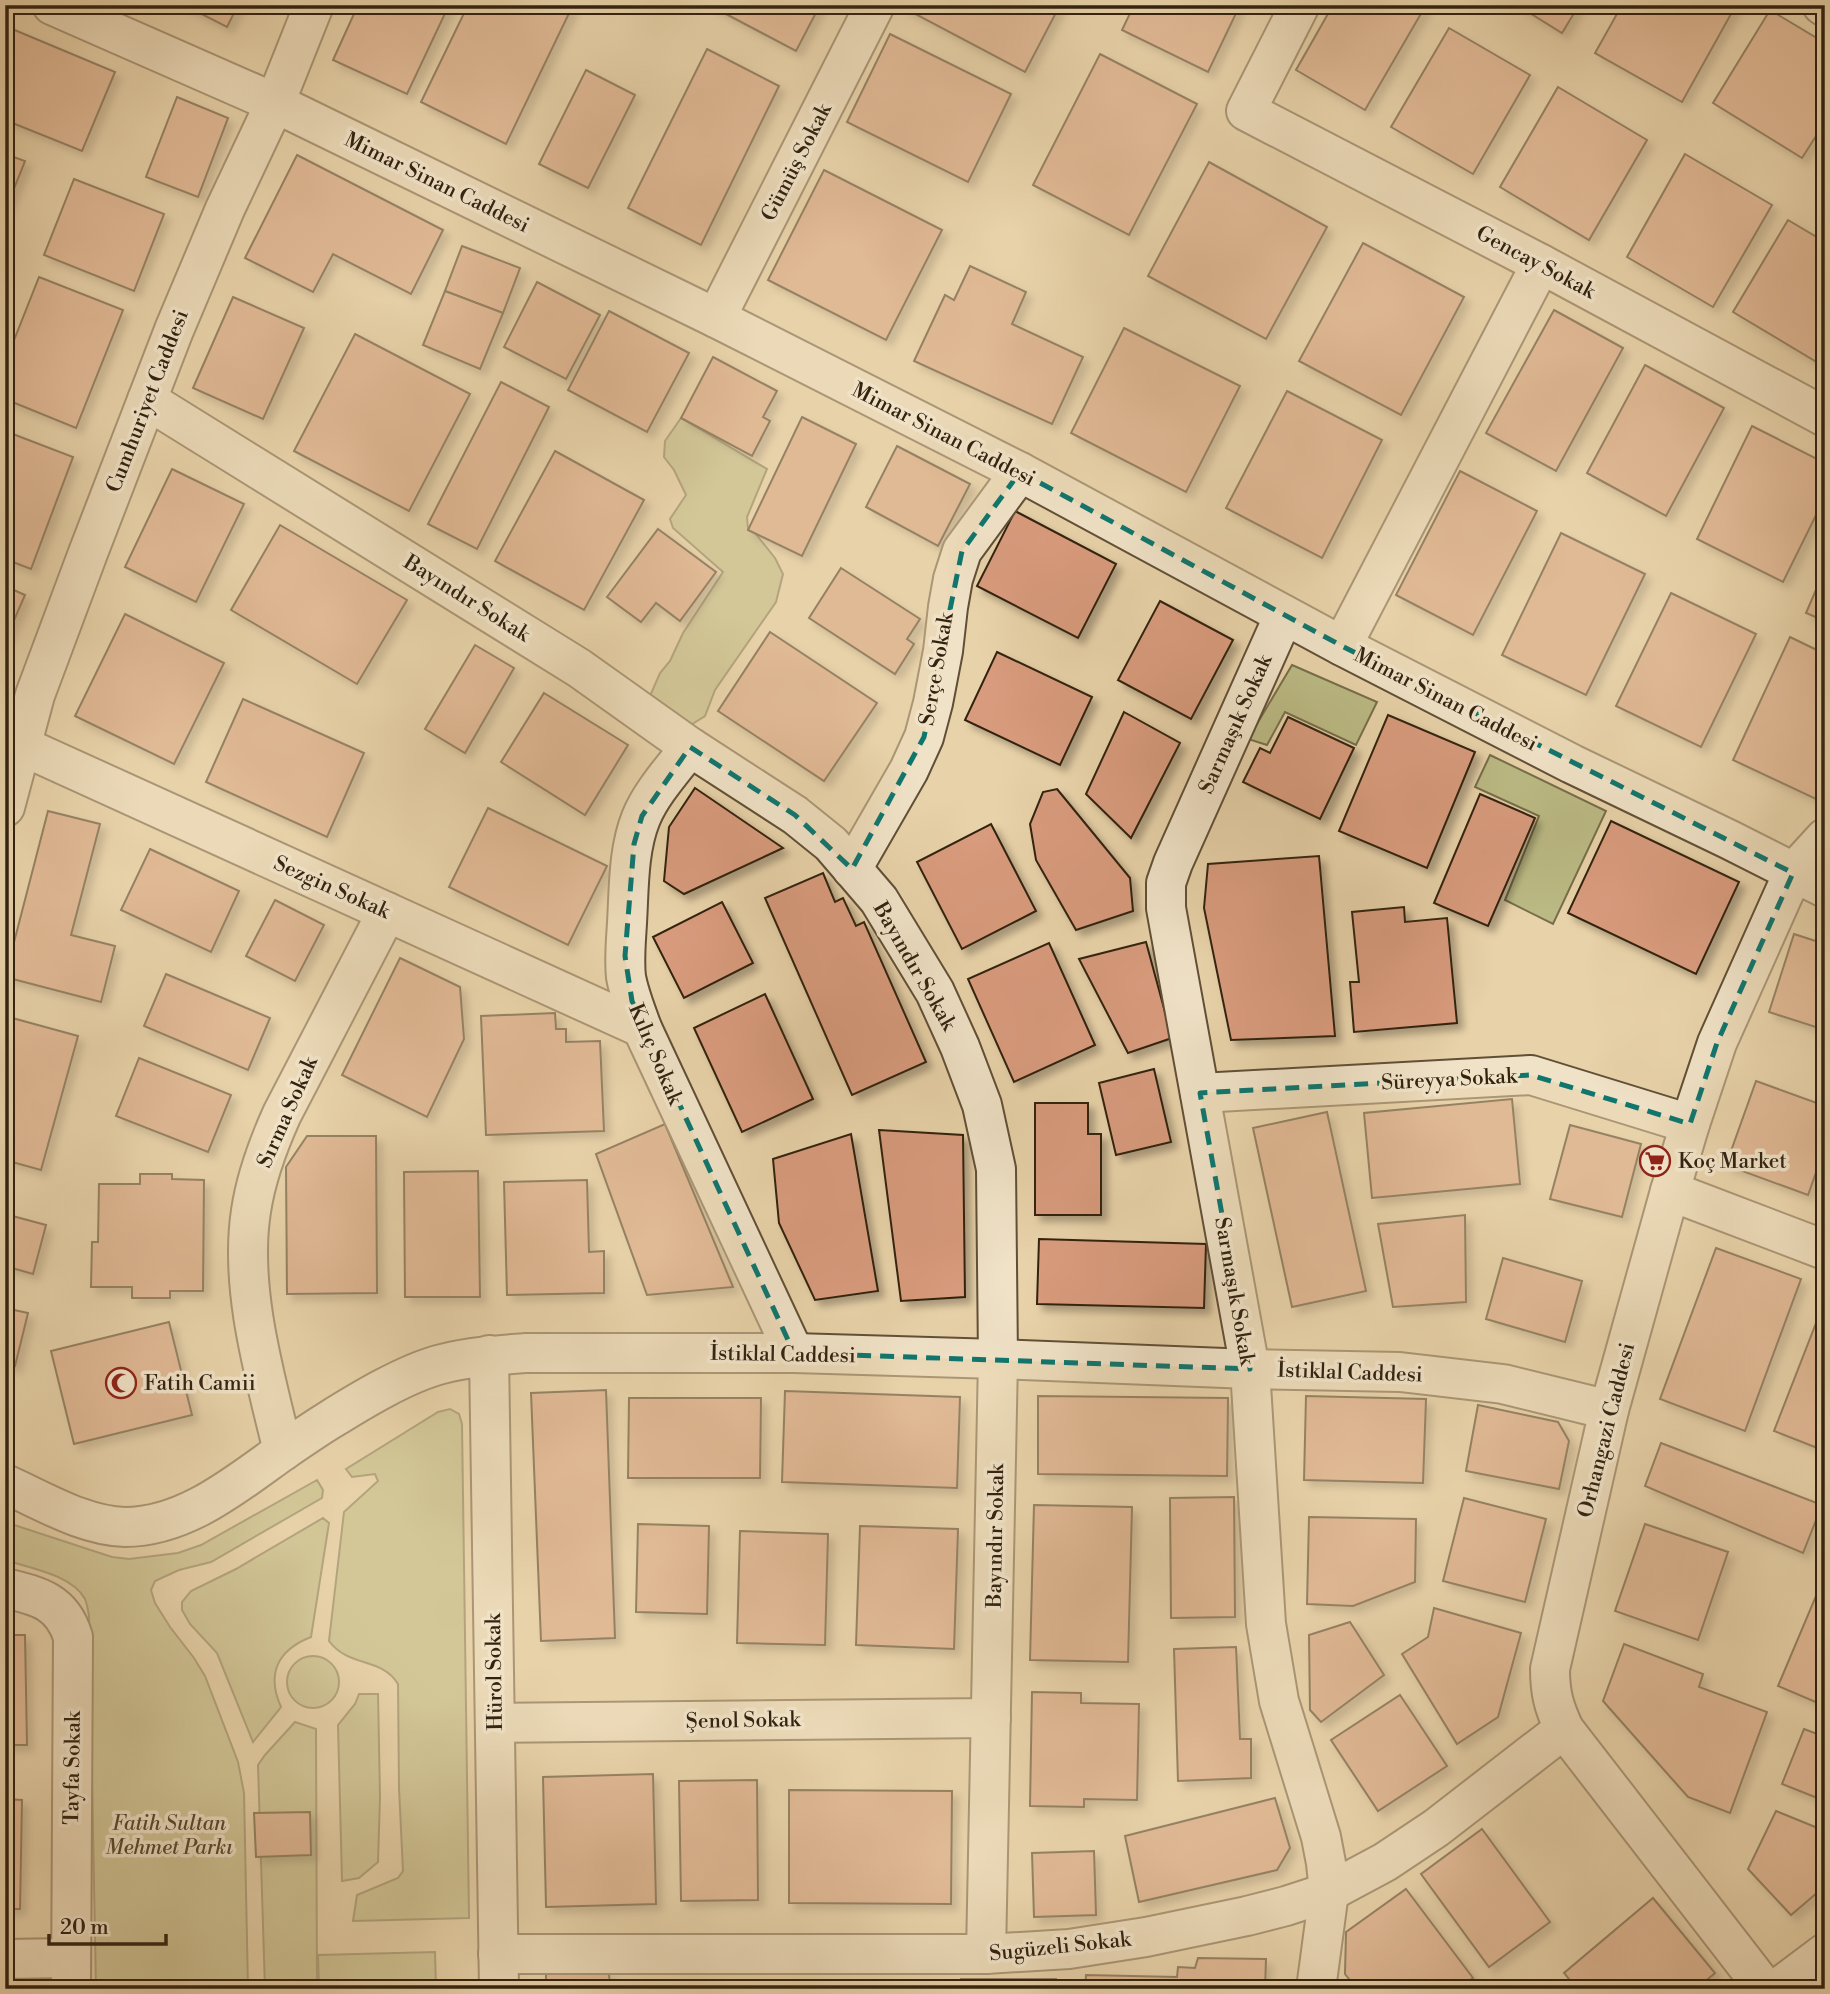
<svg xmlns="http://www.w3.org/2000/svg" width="1830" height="1994" viewBox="0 0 1830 1994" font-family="'Libre Bodoni',serif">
  <defs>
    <filter id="shadow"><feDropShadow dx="6" dy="6" stdDeviation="3.5" flood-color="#0004"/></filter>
  </defs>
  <rect width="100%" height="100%" fill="#e8d2a9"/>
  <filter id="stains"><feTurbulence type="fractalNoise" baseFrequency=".00286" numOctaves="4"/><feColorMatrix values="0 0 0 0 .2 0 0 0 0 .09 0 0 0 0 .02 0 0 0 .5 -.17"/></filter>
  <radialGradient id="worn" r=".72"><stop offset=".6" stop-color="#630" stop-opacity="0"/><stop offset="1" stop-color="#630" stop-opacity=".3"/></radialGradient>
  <g fill="#bbba84" stroke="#766e4a" stroke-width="2">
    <path d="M681 418 767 469 747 517 748 529 755 533 775 558 783 574 776 602 715 690 705 716 689 726 650 696 660 673 670 661 683 633 723 572 673 528 670 519 686 495 674 470 664 457 665 441Z"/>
    <path d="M1292 665 1377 702 1356 745 1285 712 1267 745 1248 739Z"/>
    <path d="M1490 755 1606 811 1553 924 1505 900 1539 816 1475 787Z"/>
    <path d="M450 1409 459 1414 462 1424 469 1918 353 1921 357 1895 398 1878 403 1871 399 1788 398 1684C382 1657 349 1668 329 1641L344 1512 378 1481 375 1474 352 1477 346 1469 438 1412Z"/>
    <path d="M317 1480 323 1490 322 1498 211 1562 179 1570 155 1581 151 1590 155 1603 170 1627 194 1658 205 1676 238 1762 244 1793 248 1989H96L89 1616C88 1610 87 1604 85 1599 72 1575 30 1568 5 1560V1522L112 1557 129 1559 178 1553 201 1545Z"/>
    <path d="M323 1518 329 1523 311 1637C278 1650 266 1673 281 1707L253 1742 217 1653 190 1624 182 1610V1602L191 1591 236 1569Z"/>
    <circle cx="313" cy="1682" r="26"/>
    <path d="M359 1694H378L380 1797 378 1862 359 1878 342 1881 338 1725 355 1704Z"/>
    <path d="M295 1722 316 1729 317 1989H265L258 1765 265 1755Z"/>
    <path d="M435 1952 436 1989H319L318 1955Z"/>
  </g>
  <g fill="#d89b7d" stroke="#322311" stroke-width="2" filter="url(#shadow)">
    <path d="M184 5H238L227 27Z"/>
    <path d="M358 5H449L407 94 333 60Z"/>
    <path d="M468 5H573L506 144 421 102Z"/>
    <path d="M709 5H820L796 51Z"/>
    <path d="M905 5H1060L1025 72 904 8Z"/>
    <path d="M1134 5H1240L1208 72 1122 30Z"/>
    <path d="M1333 5H1426L1365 110 1296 70Z"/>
    <path d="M1517 5H1579L1562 33Z"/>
    <path d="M1622 5H1736L1682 102 1595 53Z"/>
    <path d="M1770 10 1825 43V122L1802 158 1713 103Z"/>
    <path d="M5 26 115 72 82 151 5 120Z"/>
    <path d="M1449 28 1530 75 1473 174 1391 127Z"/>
    <path d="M890 34 1011 94 968 182 847 122Z"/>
    <path d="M707 49 779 86 701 245 628 208Z"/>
    <path d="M1100 54 1197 104 1129 235 1033 185Z"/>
    <path d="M586 70 635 95 588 188 539 164Z"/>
    <path d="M1558 87 1647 140 1589 240 1500 187Z"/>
    <path d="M177 97 228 118 198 197 146 177Z"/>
    <path d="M5 154 25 161 5 211Z"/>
    <path d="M1685 154 1772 205 1713 307 1627 257Z"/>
    <path d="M297 155 443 230 411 294 333 254 313 292 245 258Z"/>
    <path d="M1209 162 1327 227 1266 339 1148 276Z"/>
    <path d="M824 170 942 230 886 340 768 280Z"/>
    <path d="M74 179 164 214 134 291 44 255Z"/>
    <path d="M1788 220 1825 242V367L1733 312Z"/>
    <path d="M1363 243 1464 297 1401 415 1299 361Z"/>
    <path d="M462 246 520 268 503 313 445 291Z"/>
    <path d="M970 266 1026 292 1012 324 1083 357 1052 424 914 361 945 295 954 300Z"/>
    <path d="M39 277 123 310 76 428 5 399V363Z"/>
    <path d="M537 282 600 315 566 379 504 347Z"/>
    <path d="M445 291 503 313 480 369 423 345Z"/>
    <path d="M233 297 304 328 263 419 193 388Z"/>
    <path d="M1554 310 1623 348 1556 471 1486 433Z"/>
    <path d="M609 311 689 353 647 432 568 390Z"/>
    <path d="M1124 328 1240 386 1186 492 1071 433Z"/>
    <path d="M355 334 470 394 409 511 294 451Z"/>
    <path d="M713 357 777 391 763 417 770 421 752 456 681 418Z"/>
    <path d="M1645 365 1724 408 1666 516 1587 473Z"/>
    <path d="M501 382 549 407 477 549 428 524Z"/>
    <path d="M1287 391 1382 440 1322 558 1226 508Z"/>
    <path d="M802 417 856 444 802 556 748 530Z"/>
    <path d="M1752 426 1825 463V497L1783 582 1697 539Z"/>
    <path d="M5 431 73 457 31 569 5 559Z"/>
    <path d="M897 446 970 484 938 546 866 507Z"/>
    <path d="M555 451 644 500 584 610 495 561Z"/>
    <path d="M172 469 244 504 196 602 125 567Z"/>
    <path d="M1460 471 1537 511 1473 635 1396 595Z"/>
    <path d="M1015 511 1116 564 1078 638 977 586Z"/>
    <path d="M280 525 407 600 357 684 231 610Z"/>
    <path d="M658 529 716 572 680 621 656 603 641 622 607 597Z"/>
    <path d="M1561 533 1645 574 1586 695 1502 655Z"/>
    <path d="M841 568 920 619 907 639 914 644 895 674 809 618Z"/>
    <path d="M1825 569V621L1806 613Z"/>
    <path d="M5 586 25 595 5 641Z"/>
    <path d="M1671 593 1756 634 1701 747 1616 706Z"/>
    <path d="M1160 601 1233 640 1191 719 1118 680Z"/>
    <path d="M125 614 224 663 174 764 75 716Z"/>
    <path d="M770 632 877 703 824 781 718 711Z"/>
    <path d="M1790 637 1825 654V780L1816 799 1733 760Z"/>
    <path d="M475 645 514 668 465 753 425 729Z"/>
    <path d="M997 652 1092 697 1060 765 965 720Z"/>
    <path d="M544 693 628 745 585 815 501 762Z"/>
    <path d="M243 699 364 753 327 837 206 782Z"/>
    <path d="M1124 712 1180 743 1131 838 1086 794Z"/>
    <path d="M1388 715 1475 752 1427 868 1339 831Z"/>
    <path d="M1288 717 1354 748 1320 819 1243 782 1260 748 1270 753Z"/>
    <path d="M695 788 783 848 684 894 664 881 669 827Z"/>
    <path d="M1057 789 1130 878 1133 911 1076 930 1036 860 1030 824 1043 792Z"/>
    <path d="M1480 794 1535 818 1488 926 1434 903Z"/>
    <path d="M488 808 607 866 568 945 449 887Z"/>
    <path d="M48 811 100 824 71 935 115 946 101 1002 5 977Z"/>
    <path d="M1611 821 1739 882 1696 974 1568 913Z"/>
    <path d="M991 824 1036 911 962 949 917 862Z"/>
    <path d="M150 849 239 891 211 952 121 910Z"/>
    <path d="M1319 856 1335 1036 1231 1040 1204 908 1208 864Z"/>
    <path d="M823 873 835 902 843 898 856 926 864 922 926 1062 852 1095 765 898Z"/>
    <path d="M275 900 324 925 295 981 246 956Z"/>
    <path d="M722 902 753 963 684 998 653 937Z"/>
    <path d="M1404 907 1405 922 1447 918 1457 1023 1354 1032 1350 982H1359L1352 912Z"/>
    <path d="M1794 934 1825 944V1030L1769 1012Z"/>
    <path d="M1146 942 1172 1038 1128 1053 1079 959Z"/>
    <path d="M1049 943 1095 1045 1014 1082 968 979Z"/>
    <path d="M400 958 460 987 464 1039 427 1117 342 1075Z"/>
    <path d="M166 974 270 1018 248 1070 144 1026Z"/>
    <path d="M765 994 813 1099 742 1132 694 1028Z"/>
    <path d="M555 1013 556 1029H566V1042L600 1041 604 1131 486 1135 481 1016Z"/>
    <path d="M5 1016 78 1036 41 1170 5 1160Z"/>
    <path d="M139 1058 231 1095 208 1152 116 1116Z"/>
    <path d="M1154 1069 1171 1142 1116 1155 1099 1083Z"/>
    <path d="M1756 1081 1825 1106V1147L1808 1195 1726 1165Z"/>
    <path d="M1512 1099 1520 1184 1372 1198 1364 1113Z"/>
    <path d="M1035 1103H1088V1134H1101V1215H1035Z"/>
    <path d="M1327 1112 1366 1291 1292 1307 1253 1128Z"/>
    <path d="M665 1124 733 1287 647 1295 596 1154Z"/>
    <path d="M1570 1125 1641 1144 1622 1217 1550 1199Z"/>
    <path d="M879 1130 963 1135 965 1297 901 1301Z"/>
    <path d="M851 1134 878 1291 815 1300 779 1223 773 1159Z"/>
    <path d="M307 1136H376L377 1293 287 1294 286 1167Z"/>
    <path d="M478 1171 480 1297H405L404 1172Z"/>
    <path d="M140 1174H172V1179L204 1180 203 1291H170V1298H132V1287H91L92 1242H98L99 1184H140Z"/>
    <path d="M587 1180 589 1252 604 1251V1293L507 1295 504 1182Z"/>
    <path d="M5 1214 46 1225 33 1274 5 1266Z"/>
    <path d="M1465 1215 1466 1302 1393 1307 1378 1224Z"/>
    <path d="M1039 1239 1206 1244 1204 1308 1037 1304Z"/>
    <path d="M1716 1248 1801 1279 1745 1431 1660 1399Z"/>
    <path d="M1503 1258 1582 1281 1565 1342 1486 1319Z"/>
    <path d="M1825 1300V1451L1774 1431Z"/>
    <path d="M5 1308 28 1313 15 1366 5 1364Z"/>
    <path d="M169 1322 192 1415 74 1444 51 1351Z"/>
    <path d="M606 1390 615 1638 541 1641 531 1393Z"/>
    <path d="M785 1391 960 1397 957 1488 782 1482Z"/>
    <path d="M1038 1396 1228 1398 1227 1476 1038 1474Z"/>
    <path d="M1306 1396 1426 1399 1423 1483 1304 1480Z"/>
    <path d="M629 1398H761L760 1478H628Z"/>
    <path d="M1478 1405 1558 1422 1569 1441 1559 1489 1466 1471Z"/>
    <path d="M1661 1443 1822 1505 1803 1553 1645 1486Z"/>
    <path d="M1234 1497 1235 1617 1171 1618 1170 1498Z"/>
    <path d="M1464 1498 1546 1519 1525 1602 1443 1581Z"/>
    <path d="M1034 1505 1132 1507 1128 1662 1030 1660Z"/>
    <path d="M1309 1517 1416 1519 1415 1582 1353 1606 1307 1604Z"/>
    <path d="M638 1524 709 1526 707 1614 636 1612Z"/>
    <path d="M1645 1524 1728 1552 1698 1640 1615 1611Z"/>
    <path d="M860 1526 958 1529 954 1649 856 1645Z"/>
    <path d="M740 1531 828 1534 825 1645 737 1643Z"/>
    <path d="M1821 1584 1825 1586V1706L1778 1686Z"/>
    <path d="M1434 1608 1521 1633 1498 1717 1457 1744 1402 1654 1428 1637Z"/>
    <path d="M1350 1622 1384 1675 1321 1722 1310 1710 1309 1635Z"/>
    <path d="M5 1635H25L27 1745H5Z"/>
    <path d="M1624 1644 1703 1674 1699 1687 1767 1712 1730 1813 1688 1797 1603 1701Z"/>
    <path d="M1236 1647 1240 1739H1251V1778L1178 1781 1174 1649Z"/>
    <path d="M1032 1692 1081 1693V1703L1139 1704 1137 1800 1084 1799V1807L1030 1806Z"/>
    <path d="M1400 1695 1447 1766 1378 1811 1331 1740Z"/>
    <path d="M1804 1729 1825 1737V1801L1782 1784Z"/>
    <path d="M653 1774 656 1904 546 1907 543 1777Z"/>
    <path d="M757 1780 758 1900 681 1901 679 1781Z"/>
    <path d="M789 1790 952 1791 951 1904 789 1903Z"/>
    <path d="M1275 1798 1290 1848 1277 1870 1139 1902 1125 1836Z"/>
    <path d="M5 1799 22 1800 20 1909H5Z"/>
    <path d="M1776 1811 1825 1831V1886L1791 1915 1748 1869Z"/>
    <path d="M310 1812 311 1855 256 1857 254 1813Z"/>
    <path d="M1482 1829 1550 1922 1489 1967 1421 1874Z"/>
    <path d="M1094 1851 1096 1915 1034 1917 1032 1853Z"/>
    <path d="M1406 1889 1473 1978 1457 1989H1357L1345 1974 1346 1932Z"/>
    <path d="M1653 1898 1715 1973 1696 1989H1577L1564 1973Z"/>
    <path d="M1198 1958 1266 1959 1265 1989H1085L1086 1975 1177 1977 1178 1967 1195 1968Z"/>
    <path d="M609 1973 610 1989H546V1974Z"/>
    <rect x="961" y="1979" width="95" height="10"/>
  </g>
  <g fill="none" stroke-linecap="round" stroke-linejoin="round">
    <g stroke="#604f37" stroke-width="42">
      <g id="minor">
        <path d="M52 5 275 103 716 318 1020 472 1342 646 1572 764 1730 840 1825 888"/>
        <path d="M1300 5 1246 111 1541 264 1825 417"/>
        <path d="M1822 5 1825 7"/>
        <path d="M716 318 875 5"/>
        <path d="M147 400 579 668 690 747 795 815 831 844 879 900 935 992 960 1047 982 1105 996 1169 998 1359 986 1954"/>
        <path d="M1284 615 1173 863 1166 883V908L1250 1369 1266 1624 1279 1701 1321 1837 1326 1863 1329 1892 1316 1989"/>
        <path d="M1342 646 1541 264"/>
        <path d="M22 746 642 1028"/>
        <path d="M690 747C674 768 651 793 641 818 628 850 629 889 627 923 626 941 624 959 626 977 629 994 636 1011 642 1028L794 1353"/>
        <path d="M5 807 35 695 88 553 174 330 225 209 275 103 314 5"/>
        <path d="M852 869 909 770 924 737 933 703 943 651 948 607 953 579 962 551 1020 472"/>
        <path d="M1200 1093 1531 1075 1690 1124"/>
        <path d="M1670 1191 1825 1250"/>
        <path d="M489 1355 499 1989"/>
        <path d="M283 1451C265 1376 239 1288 251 1211 256 1177 268 1145 282 1114L387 912"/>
        <path d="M5 1484C42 1500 83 1526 125 1527 184 1527 234 1486 280 1453 296 1442 312 1431 328 1421 360 1401 406 1373 442 1364 469 1357 498 1355 526 1353H794L998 1359 1250 1369 1400 1372 1503 1384 1609 1410"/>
        <path d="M5 1588C38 1596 62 1601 73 1637L71 1989"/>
        <path d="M495 1723 991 1718"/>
        <path d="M498 1954H986L1069 1949 1146 1937 1247 1916 1286 1906 1329 1892 1385 1862 1436 1828 1564 1729"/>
        <path d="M5 1959 70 1958"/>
        <path d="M1765 1989 1564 1729C1554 1707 1550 1694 1550 1669L1609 1410 1670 1191 1690 1124 1717 1043 1793 873 1825 838"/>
        <path d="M1777 1989 1825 1953"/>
      </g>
    </g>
    <use href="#minor" stroke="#f0e2c7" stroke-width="38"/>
  </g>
  <path d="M0 0H1830V1994H0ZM1020 472 1342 646 1793 873 1717 1043 1690 1124 1531 1075 1200 1093 1250 1369 794 1353 632 1001 625 956 634 844 642 816 690 747 795 815 852 869 924 737 962 551Z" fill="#e8d2a9" fill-opacity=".55" fill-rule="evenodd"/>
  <path fill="none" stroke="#0f766e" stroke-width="5" stroke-dasharray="14 9" stroke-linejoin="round" d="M1020 472 1342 646 1793 873 1717 1043 1690 1124 1531 1075 1200 1093 1250 1369 794 1353 632 1001 625 956 634 844 642 816 690 747 795 815 852 869 924 737 962 551Z"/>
  <defs>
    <g id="supermarket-ring" transform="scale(1.575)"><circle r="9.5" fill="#f0e2c7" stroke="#8f2418" stroke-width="1.5"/><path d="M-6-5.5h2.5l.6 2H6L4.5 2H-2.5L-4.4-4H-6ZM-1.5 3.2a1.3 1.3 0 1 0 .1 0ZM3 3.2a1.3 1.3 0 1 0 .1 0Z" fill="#8f2418"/></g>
    <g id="mosque-ring" transform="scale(1.575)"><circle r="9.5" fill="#f0e2c7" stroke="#8f2418" stroke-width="1.5"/><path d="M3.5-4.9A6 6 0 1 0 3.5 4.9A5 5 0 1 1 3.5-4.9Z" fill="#8f2418"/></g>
  </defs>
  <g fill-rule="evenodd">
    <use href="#supermarket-ring" x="1655" y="1161"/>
    <use href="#mosque-ring" x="121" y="1383"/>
  </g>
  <g text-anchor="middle" stroke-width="7" stroke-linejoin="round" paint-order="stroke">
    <g font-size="21" fill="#322311" stroke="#f0e2c7">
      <text transform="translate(796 162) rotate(-63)" y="7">Gümüş Sokak</text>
      <text transform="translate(437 182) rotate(26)" y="7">Mimar Sinan Caddesi</text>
      <text transform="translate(1536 262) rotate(28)" y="7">Gencay Sokak</text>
      <text transform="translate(147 401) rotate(-69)" y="7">Cumhuriyet Caddesi</text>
      <text transform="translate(944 434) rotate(27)" y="7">Mimar Sinan Caddesi</text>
      <text transform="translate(467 598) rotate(32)" y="7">Bayındır Sokak</text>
      <text transform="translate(936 669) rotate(-80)" y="7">Serçe Sokak</text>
      <text transform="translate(1446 699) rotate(27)" y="7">Mimar Sinan Caddesi</text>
      <text transform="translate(1235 724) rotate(-66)" y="7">Sarmaşık Sokak</text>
      <text transform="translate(332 887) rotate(24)" y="7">Sezgin Sokak</text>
      <text transform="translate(915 966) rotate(60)" y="7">Bayındır Sokak</text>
      <text transform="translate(656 1054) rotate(67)" y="7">Kılıç Sokak</text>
      <text transform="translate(1449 1079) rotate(-3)" y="7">Süreyya Sokak</text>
      <text transform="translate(287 1112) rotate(-66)" y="7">Sırma Sokak</text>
      <text transform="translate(1235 1291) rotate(80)" y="7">Sarmaşık Sokak</text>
      <text transform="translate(783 1354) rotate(1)" y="7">İstiklal Caddesi</text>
      <text transform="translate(1350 1372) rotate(2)" y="7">İstiklal Caddesi</text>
      <text transform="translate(1606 1430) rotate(-76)" y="7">Orhangazi Caddesi</text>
      <text transform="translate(995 1536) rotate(-89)" y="7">Bayındır Sokak</text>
      <text transform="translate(494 1672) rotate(-91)" y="7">Hürol Sokak</text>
      <text transform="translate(743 1720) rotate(-1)" y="7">Şenol Sokak</text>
      <text transform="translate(72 1768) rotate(-89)" y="7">Tayfa Sokak</text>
      <text transform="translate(1060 1946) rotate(-6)" y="7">Sugüzeli Sokak</text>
    </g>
    <g font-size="21" fill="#322311" stroke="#f0e2c7" text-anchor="start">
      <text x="1678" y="1168">Koç Market</text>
      <text x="144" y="1390">Fatih Camii</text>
    </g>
    <g font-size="21" font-style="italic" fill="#54492e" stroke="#f0e2c7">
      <text x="169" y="1830">Fatih Sultan<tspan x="169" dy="24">Mehmet Parkı</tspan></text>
    </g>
  </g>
  <rect width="1830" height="1994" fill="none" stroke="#e8d2a9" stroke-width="28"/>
  <rect x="7" y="7" width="1816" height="1980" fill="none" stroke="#322311" stroke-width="3.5"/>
  <rect x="14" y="14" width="1802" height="1966" fill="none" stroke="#322311" stroke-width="2"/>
  <path d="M49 1934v10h117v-10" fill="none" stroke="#322311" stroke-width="3.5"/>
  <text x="60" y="1934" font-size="21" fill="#322311" stroke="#f0e2c7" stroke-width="5" paint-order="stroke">20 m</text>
  <rect width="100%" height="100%" filter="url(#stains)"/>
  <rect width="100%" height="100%" fill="url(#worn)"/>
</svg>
